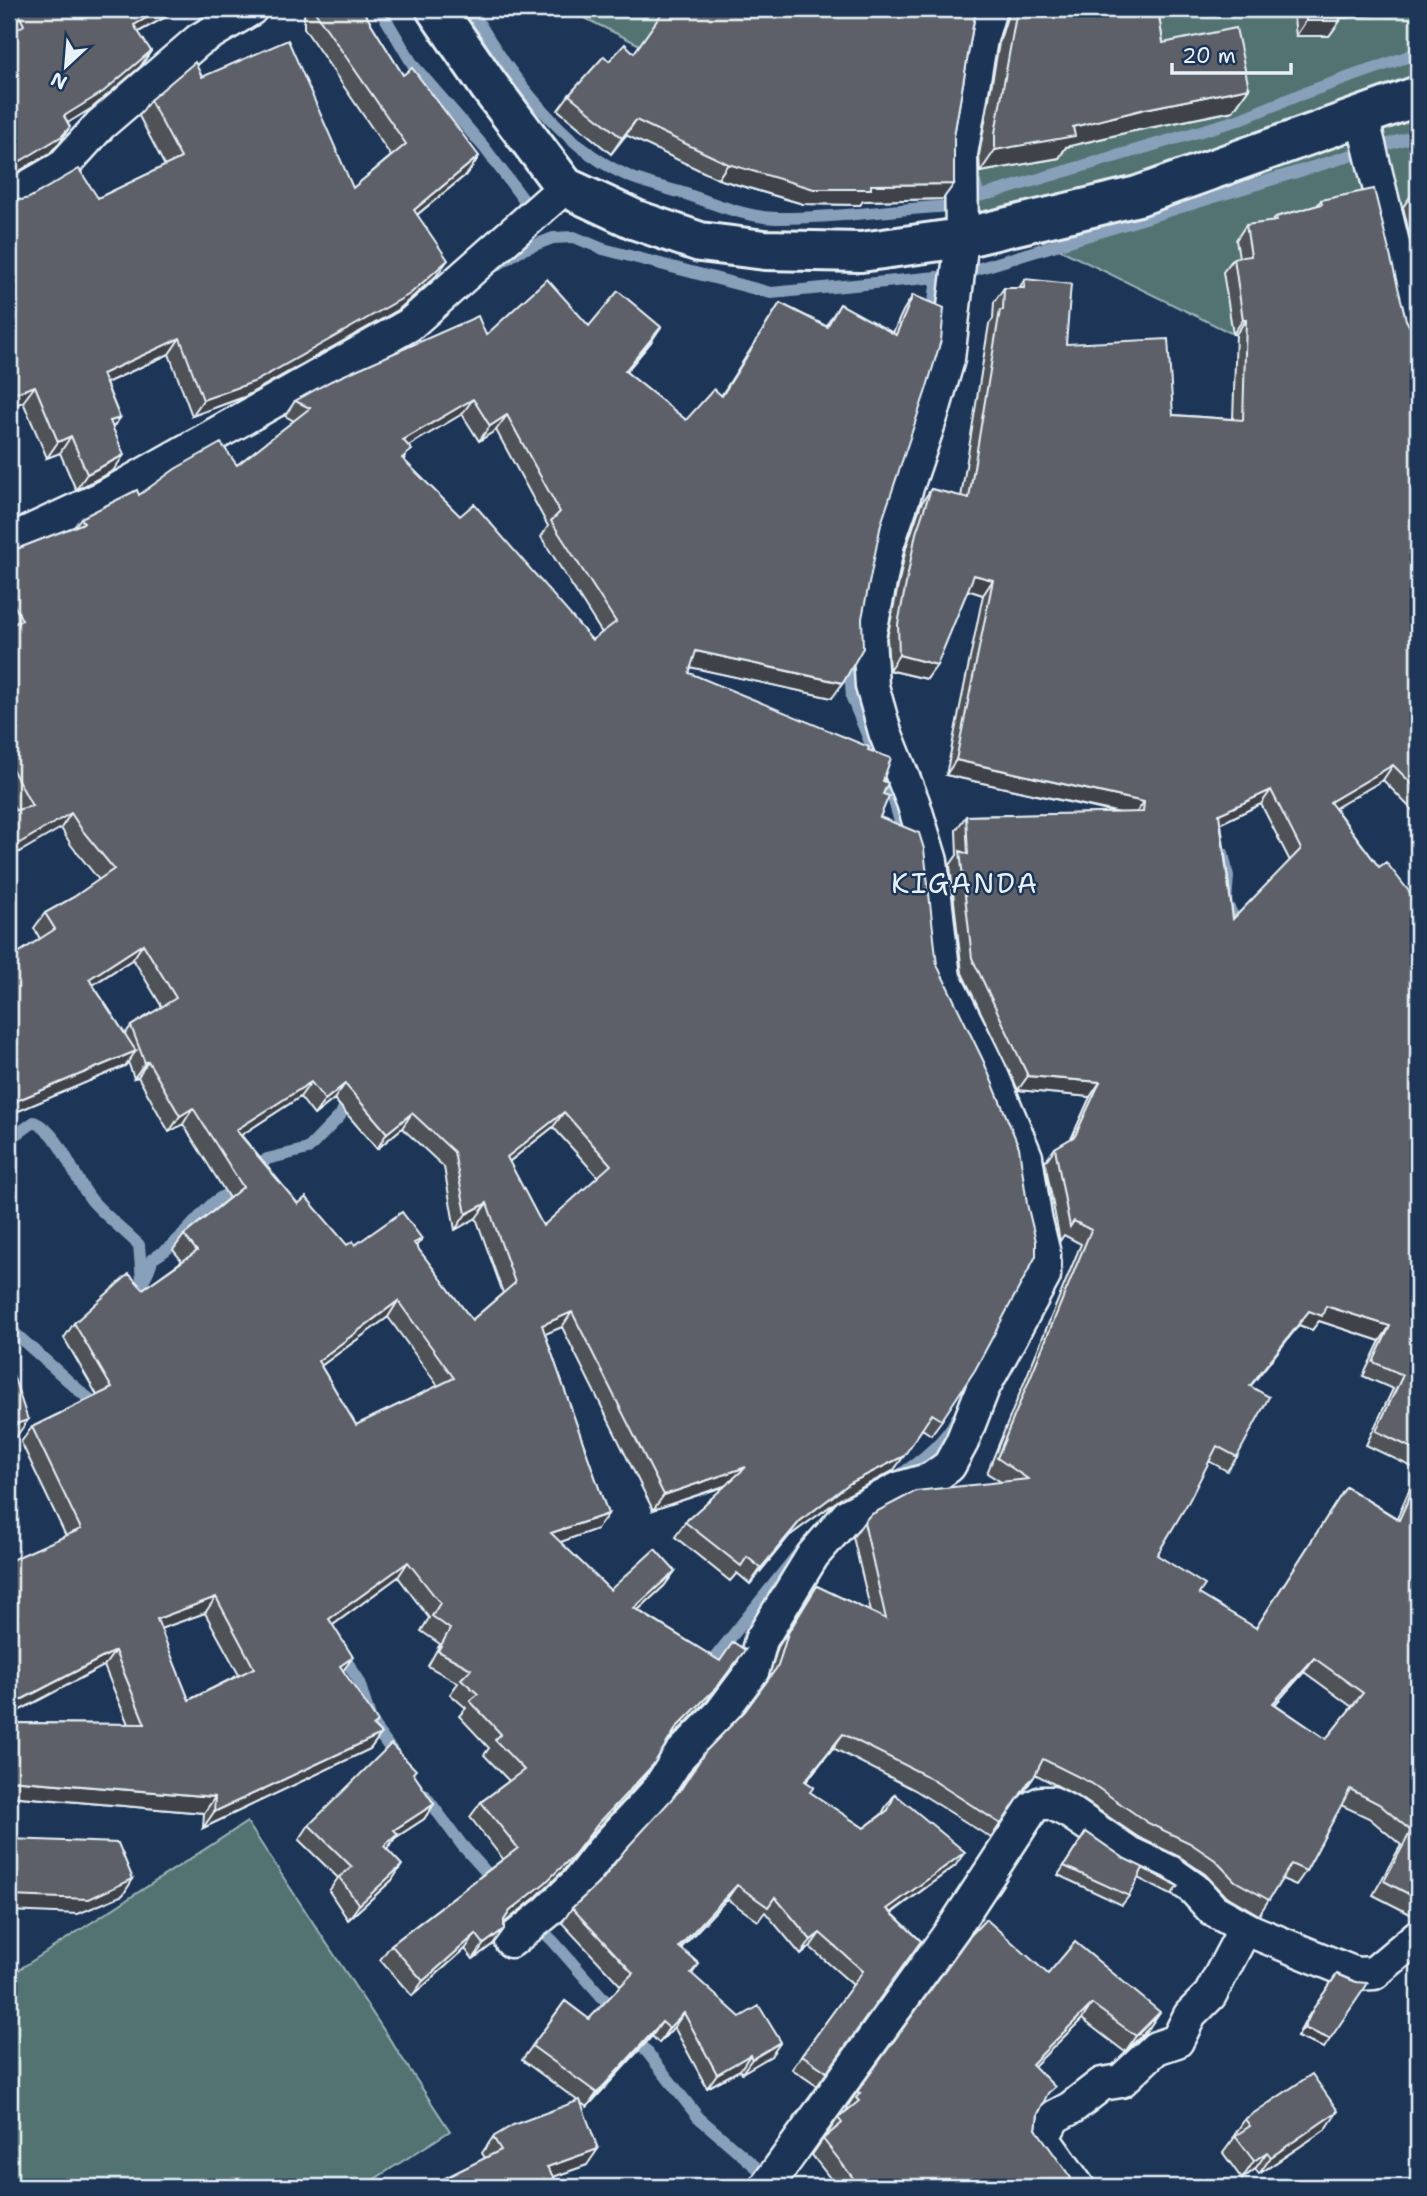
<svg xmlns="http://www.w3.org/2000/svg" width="1427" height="2196" viewBox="0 0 1427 2196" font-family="'Shantell Sans',sans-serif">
  <rect width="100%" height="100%" fill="#1d3557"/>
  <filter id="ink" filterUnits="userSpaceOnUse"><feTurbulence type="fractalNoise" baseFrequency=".0143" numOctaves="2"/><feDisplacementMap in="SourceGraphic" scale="14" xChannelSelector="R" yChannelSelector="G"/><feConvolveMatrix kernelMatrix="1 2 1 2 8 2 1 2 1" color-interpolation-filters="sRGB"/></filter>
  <g filter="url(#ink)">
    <g fill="#537373" stroke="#9eb2b6" stroke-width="2">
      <path d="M566 9H1418V424Z"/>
      <path d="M247 1822 450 2131 362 2187H9V1976Z"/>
    </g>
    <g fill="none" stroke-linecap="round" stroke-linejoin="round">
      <g stroke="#88a0b9" stroke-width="12">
        <path d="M380 9 413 65 484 147 526 203 518 213"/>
        <path d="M471 9C504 68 561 146 624 174 644 184 668 188 689 195 717 205 747 217 776 218 837 219 896 208 956 206V200"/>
        <path d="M253 19 271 9"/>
        <path d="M200 25 218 9"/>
        <path d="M972 173 979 196 992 193 1238 120 1299 95 1418 53"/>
        <path d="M496 266 519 251 553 238 574 237 603 249 771 293 937 277 932 319"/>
        <path d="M964 279V273L1418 135"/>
        <path d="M849 653 852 698 894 801 906 842"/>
        <path d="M1223 853 1228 876 1226 903 1242 932"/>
        <path d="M9 1140 34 1122C64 1135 72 1180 95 1204 109 1219 125 1231 139 1245L142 1280"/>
        <path d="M253 1172 267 1159 308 1149 340 1116 349 1097"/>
        <path d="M141 1301 137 1295C141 1282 150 1272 152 1259 178 1245 192 1223 213 1203 221 1196 232 1193 240 1185"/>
        <path d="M9 1328 83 1394 102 1408"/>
        <path d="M895 1478C919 1463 944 1444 957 1418"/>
        <path d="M340 1651 358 1679 372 1724 399 1760"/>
        <path d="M709 1665 801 1550"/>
        <path d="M424 1794 462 1845 496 1883"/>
        <path d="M510 1900 553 1941 617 2014"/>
        <path d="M633 2034 698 2117 771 2180"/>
      </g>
      <g stroke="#e8f1f8" stroke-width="37">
        <g id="street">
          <path d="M1362 116 1414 330"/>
          <path d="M9 198 62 167 100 125 199 40 251 9"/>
          <path d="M9 541 104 497 409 325 565 187"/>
          <path d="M511 1941 547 1912 577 1883 601 1852 657 1791 680 1755 720 1714 753 1670 761 1640 813 1555 848 1515 900 1488 931 1479 949 1466 962 1442 983 1388 1044 1276V1254L1035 1217 1026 1157 989 1068 944 978 931 861 913 802 885 732 872 686 869 637 888 543 933 411 948 359 962 238 961 154 981 39 990 9"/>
          <path d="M766 2187 955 1926 1033 1807 1041 1803H1052L1071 1813 1129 1853 1170 1872 1194 1889 1213 1910 1251 1931 1356 1974 1374 1973 1418 1936"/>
          <path d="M1078 2187 1043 2138 1054 2117 1071 2108 1102 2084 1121 2081 1156 2048 1177 2041 1190 2015 1210 1995 1240 1938 1251 1931"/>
        </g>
      </g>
      <g stroke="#e8f1f8" stroke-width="44">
        <path id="secondary" d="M436 9 489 86 565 187 636 220 700 242 765 250 861 252 962 238 1138 196 1418 96"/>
      </g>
      <use href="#street" stroke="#1d3557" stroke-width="32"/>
      <use href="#secondary" stroke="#1d3557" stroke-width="38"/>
    </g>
    <g fill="#505359" stroke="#e8f1f8" stroke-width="2" fill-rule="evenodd">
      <path d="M9 9H180L138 32 151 51 140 67 92 108 68 122 59 143 50 153 9 32Z"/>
      <path d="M308 9H362L403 75 479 156 468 173 417 215 436 276 398 310 244 397 192 416 169 354 106 383 120 418 113 427V471L76 490 60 453 47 458 23 402 9 407V195L12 198 21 200 98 198 165 166 139 116 150 100 202 77 353 188 391 156 304 28V15Z"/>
      <path d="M653 9H977L974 20 943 199 863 201 860 205 803 204 718 179 626 135 611 154 558 110 569 95 609 61 634 53 661 15Z"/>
      <path d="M1008 9H1158L1163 43 1249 88 1233 111 1129 132 1066 147 1059 158 980 172 979 155 999 43 1008 14Z"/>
      <path d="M1293 9H1388L1385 14 1340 18V21L1329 36H1296Z"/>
      <path d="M1417 187H1418V270L1403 207Z"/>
      <path d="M1321 200 1406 320 1411 329 1418 333V816L1383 780 1335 808 1379 867 1418 903V1470L1366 1445 1393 1389 1363 1376 1380 1341 1319 1321 1312 1330 1299 1325 1250 1387 1237 1457 1227 1471 1209 1461 1157 1555 1199 1594 1256 1628 1346 1487 1397 1518 1418 1470V1918L1373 1895 1401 1845 1369 1818 1341 1805 1306 1871 1296 1885 1282 1879 1259 1915 1225 1895 1205 1874 1180 1857 1138 1837 1081 1798 1035 1774 1024 1791 1019 1795 991 1838 915 1790 833 1748 806 1782 810 1793 864 1828 882 1814 885 1808 895 1794 955 1866 892 1913 921 1941 817 2086 792 2069 853 1985 810 1947 801 1955 765 1912 758 1921 727 1899 681 1948 699 1964 692 1974 771 2056 742 2073 740 2070 707 2088 674 2027 659 2043 652 2036 587 2107 581 2103 587 2165 553 2177 485 2158 482 2153 493 2137 578 2101 522 2060 565 2001 589 2019 621 1986 562 1923 572 1908 602 1880 678 1792 705 1752 745 1711 768 1679 778 1647 817 1586 871 1612 853 1537 864 1522 1001 1482 987 1473 1081 1244 1064 1235 1060 1241 1045 1162 1055 1148 1071 1139 1090 1097 1018 1090 962 973 950 865 957 855 956 830 966 816 1117 813 946 775 983 595 968 590 927 679 889 670 887 638 906 548 921 504 931 489 961 497 989 324 993 319 994 302 1004 288H1019L1025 279 1066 344 1173 415 1233 419 1236 334H1233L1223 272 1234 258 1239 257 1236 240 1246 225 1272 222 1276 217 1317 206ZM1261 804 1290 861 1233 919 1221 823ZM1304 1672 1352 1707 1326 1739 1275 1704Z"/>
      <path d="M913 295 881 524 832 698 691 667 689 673 868 750 883 781V794L880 817 942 1420 931 1435 922 1429 893 1471 840 1499 789 1536 750 1584 737 1573 730 1581 675 1537 685 1522 726 1486 653 1510 562 1327 545 1334 608 1514 597 1529 560 1542 610 1590 675 1571 664 1586 638 1610 720 1661 745 1650 706 1702 669 1740 642 1780 587 1840 563 1871 535 1898 504 1923V1929L493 1944 473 1959 465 1949 412 1996 380 1960 391 1945 503 1859 470 1817 481 1802 509 1781 484 1755 489 1748 459 1716 466 1708 450 1694 458 1683 428 1666 440 1644 421 1631 429 1618 398 1577 333 1625 343 1671 374 1727 381 1734 370 1749 203 1828 204 1813 9 1796V1723L128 1724 104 1666 66 1536 21 1442 32 1427 97 1395 64 1338 74 1323 143 1289 182 1261 173 1250 184 1235 229 1198 183 1124 169 1132 138 1077 134 1078 128 1062 125 1066 9 1115V959L40 939 34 928 45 913 74 897 99 880 71 845 61 828 15 810 9 798V552L74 527 81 518 139 495 237 465 294 421 285 416 295 401 486 335 589 326 651 342 626 372 686 420 721 396 780 303 826 326 840 304 893 333 903 311ZM462 414 479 441 496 430 548 526 541 537 602 633 592 640 460 516 404 461 408 446ZM133 959 162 1007 131 1026 125 1034 93 985ZM300 1097 314 1115 334 1099 377 1149 402 1128 444 1167 455 1230 476 1218 503 1293 472 1320 416 1246 422 1239 347 1245 298 1204 241 1135ZM553 1127 598 1177 543 1226 509 1162ZM388 1317 438 1386 356 1425 321 1366ZM205 1613 239 1675 189 1700 160 1629Z"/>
      <path d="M413 1774 434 1804 424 1819 395 1838 387 1849 392 1880 348 1920 329 1891 338 1878 299 1840 309 1825Z"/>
      <path d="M1086 1832 1125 1859 1178 1886 1171 1895 1138 1878 1129 1896 1122 1905 1058 1875Z"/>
      <path d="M1048 1974 1149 2028 1125 2052 1082 2019 1034 2066 1044 2102 1038 2114 1036 2129 1065 2187H837L812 2155 823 2139 828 2135 827 2134 838 2118 845 2112 848 2108 847 2107 857 2092Z"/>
      <path d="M1337 1974 1324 2048 1297 2037 1307 2018Z"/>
      <path d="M1245 2119 1326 2129 1259 2174 1255 2169 1242 2179 1223 2153 1234 2138 1233 2137Z"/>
    </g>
    <g fill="#414349" stroke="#e8f1f8" stroke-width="2">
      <path d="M162 9H180L122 41 134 25Z"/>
      <path d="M1334 9H1388L1385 14 1327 19Z"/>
      <path d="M1306 21H1340L1329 36H1296Z"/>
      <path d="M151 51 140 67 92 108 53 132 64 116Z"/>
      <path d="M1249 88 1233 111 1129 132 1066 147 1059 158 980 172 995 150 1073 127 1145 109Z"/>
      <path d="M636 120 626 135 611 154 622 138Z"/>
      <path d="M70 127 59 143 50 153 9 177V168L10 166Z"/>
      <path d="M479 156 468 173 403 226 414 210Z"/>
      <path d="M728 164 871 185 954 184 943 199 863 201 860 205 803 204 718 179Z"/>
      <path d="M448 260 436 276 398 310 244 397 192 416 203 400Z"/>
      <path d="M1243 320H1246L1236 334H1233Z"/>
      <path d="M661 327 651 342 614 386 625 371Z"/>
      <path d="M180 338 169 354 91 390 102 374Z"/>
      <path d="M35 386 23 402 9 407V395Z"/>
      <path d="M473 399 462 414 393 455 403 440Z"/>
      <path d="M507 415 496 430 479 441 490 426Z"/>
      <path d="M120 418 108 434 110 421Z"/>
      <path d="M71 436 60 453 47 458 58 442Z"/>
      <path d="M124 455 113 471 76 490 87 474Z"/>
      <path d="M974 575 993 580 983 595 964 589Z"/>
      <path d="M696 651 843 683 832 698 685 666Z"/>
      <path d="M899 655 937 665 927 679 889 670Z"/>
      <path d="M956 760 1144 802 1134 816 946 775Z"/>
      <path d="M1393 765 1383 780 1320 817 1330 802Z"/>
      <path d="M1271 790 1261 804 1209 829 1219 814Z"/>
      <path d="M71 813 61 828 9 858V847Z"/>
      <path d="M143 944 133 959 78 994 89 979Z"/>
      <path d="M136 1051 125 1066 9 1115V1112L16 1101Z"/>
      <path d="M148 1061 138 1077 134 1078 145 1063Z"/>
      <path d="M1028 1076 1100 1082 1090 1097 1018 1090Z"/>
      <path d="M311 1082 300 1097 226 1145 236 1130Z"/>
      <path d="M345 1084 334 1099 314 1115 325 1100Z"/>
      <path d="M193 1108 183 1124 169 1132 180 1116Z"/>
      <path d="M564 1112 553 1127 496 1172 507 1157Z"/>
      <path d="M412 1113 402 1128 377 1149 387 1133Z"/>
      <path d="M487 1203 476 1218 455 1230 466 1214Z"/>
      <path d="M398 1301 388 1317 307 1376 318 1361Z"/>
      <path d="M1326 1306 1390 1326 1380 1341 1319 1321 1312 1330 1299 1325 1239 1400 1250 1386 1309 1311Z"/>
      <path d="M572 1312 562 1327 531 1340 542 1325Z"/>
      <path d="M28 1420 16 1437 9 1439V1426Z"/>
      <path d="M904 1456 893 1471 840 1499 789 1536 750 1584 761 1568 800 1521 850 1483Z"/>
      <path d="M746 1467 736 1482 653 1510 664 1495Z"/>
      <path d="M608 1514 597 1529 541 1549 551 1533Z"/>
      <path d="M408 1562 398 1577 319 1635 329 1619Z"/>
      <path d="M675 1571 664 1586 624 1623 634 1608Z"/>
      <path d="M216 1597 205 1613 146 1634 157 1619Z"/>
      <path d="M745 1650 706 1702 667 1742 677 1727Z"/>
      <path d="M115 1651 104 1666 9 1716V1706Z"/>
      <path d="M353 1657 342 1672 340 1666Z"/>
      <path d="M1314 1658 1304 1672 1263 1718 1273 1703Z"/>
      <path d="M381 1734 370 1749 203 1828 214 1812Z"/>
      <path d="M843 1734 833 1748 795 1795 805 1781Z"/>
      <path d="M653 1765 642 1780 587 1840 563 1871 535 1898 499 1927 510 1911 598 1824Z"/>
      <path d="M1034 1777 1024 1791 1018 1797 1028 1783Z"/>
      <path d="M9 1780 215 1797 204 1813 9 1796Z"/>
      <path d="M434 1804 424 1819 395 1838 387 1849 374 1860 394 1830Z"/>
      <path d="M965 1852 955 1866 877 1923 887 1909Z"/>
      <path d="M402 1865 392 1880 348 1920 359 1905Z"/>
      <path d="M133 1879 123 1895 78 1914 9 1911V1896Z"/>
      <path d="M737 1885 727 1899 669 1961 679 1947Z"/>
      <path d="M504 1929 493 1944 473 1959 484 1944Z"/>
      <path d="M820 1933 810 1947 801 1955 811 1940Z"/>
      <path d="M476 1934 465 1949 412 1996 423 1981Z"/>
      <path d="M1092 2004 1082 2019 1021 2079 1032 2064Z"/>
      <path d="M1160 2012 1149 2028 1125 2052 1136 2036Z"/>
      <path d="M684 2013 674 2027 659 2043 669 2028Z"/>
      <path d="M662 2022 652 2036 587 2107 597 2093Z"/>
      <path d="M1304 2028 1330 2039 1324 2048 1297 2037Z"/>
      <path d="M781 2042 771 2056 742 2073 752 2059Z"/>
      <path d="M750 2055 740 2070 707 2088 717 2074Z"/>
      <path d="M1338 2111 1326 2129 1259 2174 1271 2157Z"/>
      <path d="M598 2149 587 2165 536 2183 547 2167Z"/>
      <path d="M1267 2152 1255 2169 1242 2179 1254 2161Z"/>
    </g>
    <g fill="#5d6068" stroke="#e8f1f8" stroke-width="2" fill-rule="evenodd">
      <path d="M16 9H162L134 25 151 51 103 92 64 116 70 127 62 136 9 168V35L24 25Z"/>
      <path d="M315 9H362L403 75 412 68 479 156 414 210 448 260 410 294 256 381 203 400 180 338 102 374 120 418 110 421 124 455 87 474 71 436 58 442 35 386 9 395V195L12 198 21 200 29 198 79 169 98 198 181 158 150 100 195 62 202 77 288 40 353 188 406 144 315 12Z"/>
      <path d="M665 9H977L974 20 954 136V184L871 185V189H814L728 164 636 120 622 138 569 95 604 56 609 61 625 44 634 53Z"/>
      <path d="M1018 9H1158L1163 43 1236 28 1249 88 1145 109 1073 127 1075 136 995 150V133L1015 21Z"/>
      <path d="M1305 9H1339L1340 21H1306Z"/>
      <path d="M1374 189 1406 320 1411 329 1418 333V790L1393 765 1330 802 1379 867 1386 862 1418 903V1451L1376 1431 1403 1375 1373 1362 1390 1326 1326 1306 1322 1316 1309 1311 1250 1386 1269 1397 1237 1457 1217 1446 1189 1501 1157 1555 1205 1585 1199 1594 1256 1628 1346 1487 1399 1520 1418 1478V1899L1384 1881 1411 1831 1379 1804 1350 1789 1306 1871 1291 1864 1269 1900 1235 1881 1215 1860 1190 1843 1148 1823 1091 1783 1043 1759 1034 1777 1028 1783 1001 1824 925 1775 843 1734 805 1781 814 1787 810 1792 864 1828 888 1810 895 1794 965 1852 887 1909 921 1941 827 2072 802 2055 863 1971 820 1933 811 1940 775 1897 768 1907 737 1885 679 1947 699 1964 691 1973 740 2017 759 2006 781 2042 752 2059 750 2055 717 2074 684 2013 669 2028 662 2022 597 2093 532 2046 565 2001 589 2019 633 1973 572 1908 602 1880 625 1850 681 1789 705 1752 745 1711 778 1666 788 1633 817 1586 886 1619 864 1522 870 1515 916 1491 1028 1479 997 1458 1091 1230 1074 1221 1070 1227 1055 1148 1075 1136 1100 1082 1028 1076 972 958 960 851 968 854 966 816 1143 812 1144 802 956 760 993 580 974 575 937 665 899 655 898 624 916 533 931 489 969 498 1000 310H1003L1004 288H1024L1025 279 1071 284 1066 344 1168 339 1173 415 1243 420 1246 320H1243L1234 258 1251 256 1246 225 1277 221 1276 217 1322 204 1321 200ZM1271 790 1301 849 1233 919 1219 814ZM1314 1658 1363 1693 1326 1739 1273 1703Z"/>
      <path d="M547 279 589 326 618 291 661 327 625 371 686 420 714 389 722 396 780 303 827 327 840 304 896 335 913 295 944 308 941 340 926 390 881 524 862 618 863 648 843 683 696 651 689 673 869 747 868 750 891 758 883 781 888 783 883 794 889 796 880 817 919 833 924 849 937 965 983 1060 1019 1147 1027 1204 1036 1241V1256L975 1370 942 1420 932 1414 904 1456 850 1483 800 1521 761 1568 747 1557 741 1566 685 1522 746 1467 664 1495 572 1312 542 1325 608 1514 551 1533 610 1590 655 1549 675 1571 634 1608 720 1661 733 1642 745 1650 717 1687 677 1727 653 1765 598 1824 574 1855 545 1883 510 1911 504 1920V1929L484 1944 476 1934 423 1981 391 1945 518 1848 481 1802 524 1770 495 1740 501 1734 470 1701 478 1694 461 1679 471 1669 438 1651 450 1629 432 1616 440 1603 408 1562 329 1619 353 1657 340 1666 378 1722 373 1726 381 1734 214 1812 215 1797 9 1780V1723L145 1724 115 1651 9 1706V1561L81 1529 32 1427 112 1388 74 1323 129 1274 143 1289 197 1251 184 1235 243 1187 193 1108 180 1116 148 1061 145 1063 131 1026 176 998 143 944 89 979 136 1051 16 1101 9 1085V959L55 929 45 913 74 897 114 869 82 830 71 813 16 845 9 847V812L32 806 9 763V626L22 620 9 595V552L84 523 81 518 137 490 139 495 175 469 221 443 237 465 310 408 295 401 331 381 478 316 486 335ZM473 399 490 426 507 415 560 512 551 521 616 622 592 640 474 504 460 516 402 458 412 450 403 440ZM311 1082 325 1100 345 1084 387 1133 412 1113 454 1152 466 1214 487 1203 515 1283 472 1320 414 1243 422 1239 402 1212 355 1245 353 1241 347 1245 306 1197 298 1204 236 1130ZM564 1112 611 1165 543 1226 507 1157ZM398 1301 454 1378 356 1425 318 1361ZM216 1597 254 1668 189 1700 157 1619Z"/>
      <path d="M9 1363 28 1420 9 1426Z"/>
      <path d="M391 1744 416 1770 413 1773 434 1804 394 1830 398 1834 384 1846 402 1865 359 1905 339 1877 352 1867 309 1825Z"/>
      <path d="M1086 1832 1125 1859 1167 1879 1178 1886 1143 1868 1129 1896 1064 1866Z"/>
      <path d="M9 1839 118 1843 133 1879 89 1899 9 1896Z"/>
      <path d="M986 1919 1048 1974 1075 1942 1160 2012 1136 2036 1092 2004 1032 2064 1055 2087 1048 2093 1038 2114 1036 2129 1071 2178 1064 2186V2187H860L823 2139 842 2123 838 2118 859 2101 856 2098 860 2093 857 2092 969 1937Z"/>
      <path d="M1337 1974 1356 1982 1368 1983 1330 2039 1304 2028 1313 2009Z"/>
      <path d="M1312 2074 1338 2111 1271 2157 1267 2152 1254 2161 1235 2136 1250 2126 1245 2119Z"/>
      <path d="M580 2100 598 2149 547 2167 560 2187H427L501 2150 493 2137 513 2125Z"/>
    </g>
  </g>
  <g text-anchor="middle" stroke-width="5" stroke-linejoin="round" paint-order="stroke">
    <g font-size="28" letter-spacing="2" fill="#e8f1f8" stroke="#1d3557">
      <text x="965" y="893">KIGANDA</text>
    </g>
  </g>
  <rect width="1427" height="2196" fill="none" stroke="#1d3557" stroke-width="35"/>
  <rect x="18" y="18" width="1392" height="2161" fill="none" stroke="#e8f1f8" stroke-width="2.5" filter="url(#ink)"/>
  <g transform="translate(66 66) rotate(206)" stroke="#1d3557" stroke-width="5" paint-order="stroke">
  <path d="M0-5L12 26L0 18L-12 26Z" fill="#e8f1f8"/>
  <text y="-10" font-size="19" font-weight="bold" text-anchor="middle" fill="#e8f1f8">N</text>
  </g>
  <path d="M1172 63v10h119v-10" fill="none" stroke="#e8f1f8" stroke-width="3.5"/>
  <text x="1182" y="63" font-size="21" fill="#e8f1f8" stroke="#1d3557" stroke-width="5" paint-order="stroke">20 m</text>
</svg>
